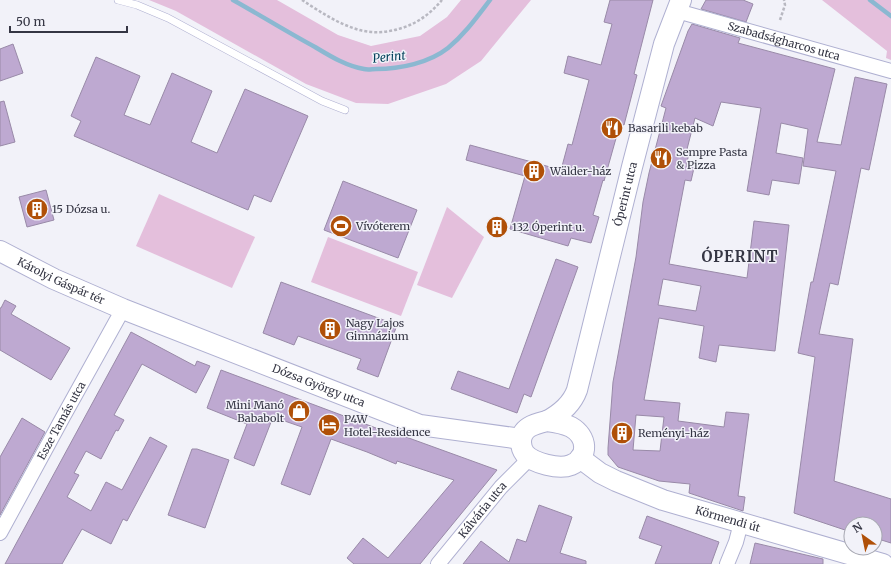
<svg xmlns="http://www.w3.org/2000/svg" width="891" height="564" viewBox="0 0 891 564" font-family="Merriweather,serif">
  <rect width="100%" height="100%" fill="#f2f2f9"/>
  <g fill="#e4bfdc">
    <path d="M149 0H277L338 35 371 46 420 36 447 17 461 0H531L481 61 446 84 388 104 356 103 306 84 176 11Z"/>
    <path d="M822 0H891V60L886 58 887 51Z"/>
    <path d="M159 194 255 237 232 288 136 246Z"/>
    <path d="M447 207 484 237 452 298 417 285Z"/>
    <path d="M328 237 418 272 401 316 311 282Z"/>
  </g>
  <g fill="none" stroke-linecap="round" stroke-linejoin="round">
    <g stroke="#8bb8d1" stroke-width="4.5">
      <path d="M233 0C260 15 287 32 315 47 330 56 346 66 364 69 368 70 372 69 376 69 400 69 429 63 448 48 465 34 477 17 490 0"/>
      <path d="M870 0 891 16"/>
    </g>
  </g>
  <g fill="#bea9d1" stroke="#998aa8" fill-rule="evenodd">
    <path d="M610 0H653L634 74 637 75 624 125 620 124 604 181 603 180 593 215 599 217 591 243 571 238 568 246 510 229 525 176 466 160 470 145 561 170 568 144 572 145 589 80 564 73 568 56 601 65 612 24 604 22Z"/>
    <path d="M706 0H743L753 4 746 22 701 9Z"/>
    <path d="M692 24 740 38 738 43 835 69 817 142 841 145 855 77 887 84 869 170 861 168 838 285 830 283 819 334 853 339 834 481 891 499V543L875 538V524H851V532L794 513 815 357 798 353 811 282H813L836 171 803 166 808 129 781 123 776 153 803 158 799 184 772 180 769 195 747 191 761 108 721 102 713 126 695 118 686 153 689 154 686 166 694 168 691 181 685 180 669 264 747 278 754 221 789 225 775 351 719 345 716 362 699 358 704 326 659 318 644 400 680 403 678 421 724 427 726 412 749 414 738 496 745 497 743 511 689 493 690 484 659 481 618 467 608 455V448L613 382 636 257 643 202 649 173 666 108 661 106 688 31ZM663 279 701 286 696 311 658 305ZM636 415 664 417 660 451 633 450Z"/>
    <path d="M13 44 23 73 0 81V49Z"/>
    <path d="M96 57 140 76 124 115 150 125 172 73 212 91 191 142 217 153 245 89 308 116 271 202 254 195 248 210 74 136 81 121 71 116Z"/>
    <path d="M4 101 15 142 0 146V102Z"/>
    <path d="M343 181 417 210 398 258 324 230Z"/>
    <path d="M46 190 54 220 27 227 19 197Z"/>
    <path d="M556 259 578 267 531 397 524 394 517 413 451 389 458 371 509 389Z"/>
    <path d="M281 282 397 325 378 377 357 369 361 359 298 336 294 345 263 333Z"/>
    <path d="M5 300 16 306 11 314 70 348 51 380 0 350V308H1Z"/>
    <path d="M131 332 195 366 197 361 210 366 196 393 142 364 114 415 124 420 118 431 116 430 101 459 86 451 74 473 79 475 67 497 91 511 106 482 122 490 150 437 167 446 127 521 123 519 111 544 82 529 62 564H5Z"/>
    <path d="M221 370 376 428 406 437 497 470 420 564H354L347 558 363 538 388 558 454 480 397 461 396 464 367 452 331 439 310 495 281 484 302 427 273 417 254 466 234 458 247 424 207 408Z"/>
    <path d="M22 418 45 432 0 515V457Z"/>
    <path d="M192 449H197L229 460 205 528 168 515Z"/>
    <path d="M539 505 572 517 560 553 586 561V564H463L481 541 509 562 517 539 526 542Z"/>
    <path d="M647 516 719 542 711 564H655L662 546 639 538Z"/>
    <path d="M755 543 823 559V564H750Z"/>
  </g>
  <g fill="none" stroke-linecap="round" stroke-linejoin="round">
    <g stroke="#afb0d1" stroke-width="8">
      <path id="lane" d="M118 0 137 5 168 18 322 101 345 110"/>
    </g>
    <g stroke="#afb0d1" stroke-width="16">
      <g id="street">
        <path id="s1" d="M677 11 891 71"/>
        <path id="s2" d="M0 533 63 417 123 309"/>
        <path id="s3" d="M438 564 501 487 530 458"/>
        <path d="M727 564 736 542 741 523"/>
      </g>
    </g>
    <g stroke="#afb0d1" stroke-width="22">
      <g id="secondary">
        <path id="s4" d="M0 251 54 279 123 309 420 425 521 439"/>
        <path id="s5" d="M547 421C560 414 572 404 577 390L632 167 664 44 681 0"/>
        <path d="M547 421C555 422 563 423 571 427 587 436 590 457 571 465 559 470 533 463 525 454 522 450 521 446 521 442 521 427 535 424 547 421Z"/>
        <path id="s6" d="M580 458 600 473 616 481 663 500 883 564"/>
      </g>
    </g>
    <g stroke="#b8b8c1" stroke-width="2.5" stroke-dasharray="3 2" stroke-linecap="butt">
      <path d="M302 0C322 13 347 30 371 32 382 33 392 31 402 28 418 23 431 13 442 0"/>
      <path d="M780 20 785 5 784 0"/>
    </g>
    <use href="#lane" stroke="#fff" stroke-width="7"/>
    <use href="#street" stroke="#fff" stroke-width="14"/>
    <use href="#secondary" stroke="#fff" stroke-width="20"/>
  </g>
  <defs>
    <g id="restaurant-disc" transform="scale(1.15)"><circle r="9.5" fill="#b05008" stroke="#f2f2f9"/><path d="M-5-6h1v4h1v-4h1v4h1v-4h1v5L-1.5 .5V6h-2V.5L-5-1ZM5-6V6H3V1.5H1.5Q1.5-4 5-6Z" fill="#fff"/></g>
    <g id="building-disc" transform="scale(1.15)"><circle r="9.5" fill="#b05008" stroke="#f2f2f9"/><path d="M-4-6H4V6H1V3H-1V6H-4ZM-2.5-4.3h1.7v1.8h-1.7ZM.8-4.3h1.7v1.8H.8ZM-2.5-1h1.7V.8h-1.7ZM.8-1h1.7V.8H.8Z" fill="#fff"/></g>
    <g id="stadium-disc" transform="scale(1.15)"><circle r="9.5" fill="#b05008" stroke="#f2f2f9"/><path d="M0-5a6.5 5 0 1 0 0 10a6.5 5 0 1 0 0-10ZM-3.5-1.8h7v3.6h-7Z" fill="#fff"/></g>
    <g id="shop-disc" transform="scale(1.15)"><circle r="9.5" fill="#b05008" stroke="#f2f2f9"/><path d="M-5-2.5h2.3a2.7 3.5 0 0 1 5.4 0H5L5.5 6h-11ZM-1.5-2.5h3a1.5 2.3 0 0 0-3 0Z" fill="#fff"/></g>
    <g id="hotel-disc" transform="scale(1.15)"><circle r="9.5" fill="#b05008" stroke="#f2f2f9"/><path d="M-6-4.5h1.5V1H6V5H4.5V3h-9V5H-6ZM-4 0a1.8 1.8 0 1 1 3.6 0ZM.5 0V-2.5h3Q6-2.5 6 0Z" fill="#fff"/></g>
  </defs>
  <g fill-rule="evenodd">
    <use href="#restaurant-disc" x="612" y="128"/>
    <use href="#restaurant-disc" x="661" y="158"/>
    <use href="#building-disc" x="534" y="171"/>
    <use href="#building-disc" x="37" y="209"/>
    <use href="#stadium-disc" x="341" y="226"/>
    <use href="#building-disc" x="497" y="227"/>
    <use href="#building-disc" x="330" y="329"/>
    <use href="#shop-disc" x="299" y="411"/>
    <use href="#hotel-disc" x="329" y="425"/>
    <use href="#building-disc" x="622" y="433"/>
  </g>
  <g text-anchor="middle" stroke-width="3" stroke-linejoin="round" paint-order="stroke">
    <g font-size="11" fill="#353644" stroke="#f2f2f9">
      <text dy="4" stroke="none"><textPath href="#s1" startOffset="111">Szabadságharcos utca</textPath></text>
      <text dy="4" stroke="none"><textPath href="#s5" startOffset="246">Óperint utca</textPath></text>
      <text dy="4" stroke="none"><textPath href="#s4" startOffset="68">Károlyi Gáspár tér</textPath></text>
      <text dy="4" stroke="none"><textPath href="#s4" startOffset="346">Dózsa György utca</textPath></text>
      <text dy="4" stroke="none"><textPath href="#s2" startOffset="128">Esze Tamás utca</textPath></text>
      <text dy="4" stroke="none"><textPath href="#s3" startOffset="70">Kálvária utca</textPath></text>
      <text dy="4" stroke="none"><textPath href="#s6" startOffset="161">Körmendi út</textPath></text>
    </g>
    <g font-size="11" fill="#353644" stroke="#f2f2f9" text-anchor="start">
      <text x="628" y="132">Basarili kebab</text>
      <text x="676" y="156">Sempre Pasta<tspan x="676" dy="13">&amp; Pizza</tspan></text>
      <text x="550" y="175">Wälder-ház</text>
      <text x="52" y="213">15 Dózsa u.</text>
      <text x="356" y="230">Vívóterem</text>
      <text x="512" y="231">132 Óperint u.</text>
      <text x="346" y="327">Nagy Lajos<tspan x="346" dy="13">Gimnázium</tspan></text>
      <text x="284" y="409" text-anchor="end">Mini Manó<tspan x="284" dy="13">Bababolt</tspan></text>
      <text x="344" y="423">P4W<tspan x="344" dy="13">Hotel-Residence</tspan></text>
      <text x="638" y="437">Reményi-ház</text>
    </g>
    <g font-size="12" font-style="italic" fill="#003f59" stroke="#f2f2f9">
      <text transform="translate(389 57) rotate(-6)" y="4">Perint</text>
    </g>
    <g font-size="15" font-weight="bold" letter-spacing="1" fill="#353644" stroke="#f2f2f9">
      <text x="740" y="262">ÓPERINT</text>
    </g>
  </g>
  <g transform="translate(863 536) rotate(327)"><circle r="19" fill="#f2f2f9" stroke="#a6a7b1"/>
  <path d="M0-3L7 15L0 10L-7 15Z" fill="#b05008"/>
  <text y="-6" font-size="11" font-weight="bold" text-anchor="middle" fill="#353644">N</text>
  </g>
  <path d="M10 26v6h117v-6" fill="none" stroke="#353644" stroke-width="2"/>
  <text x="16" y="26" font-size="12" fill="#353644" stroke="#f2f2f9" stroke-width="3" paint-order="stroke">50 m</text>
</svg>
